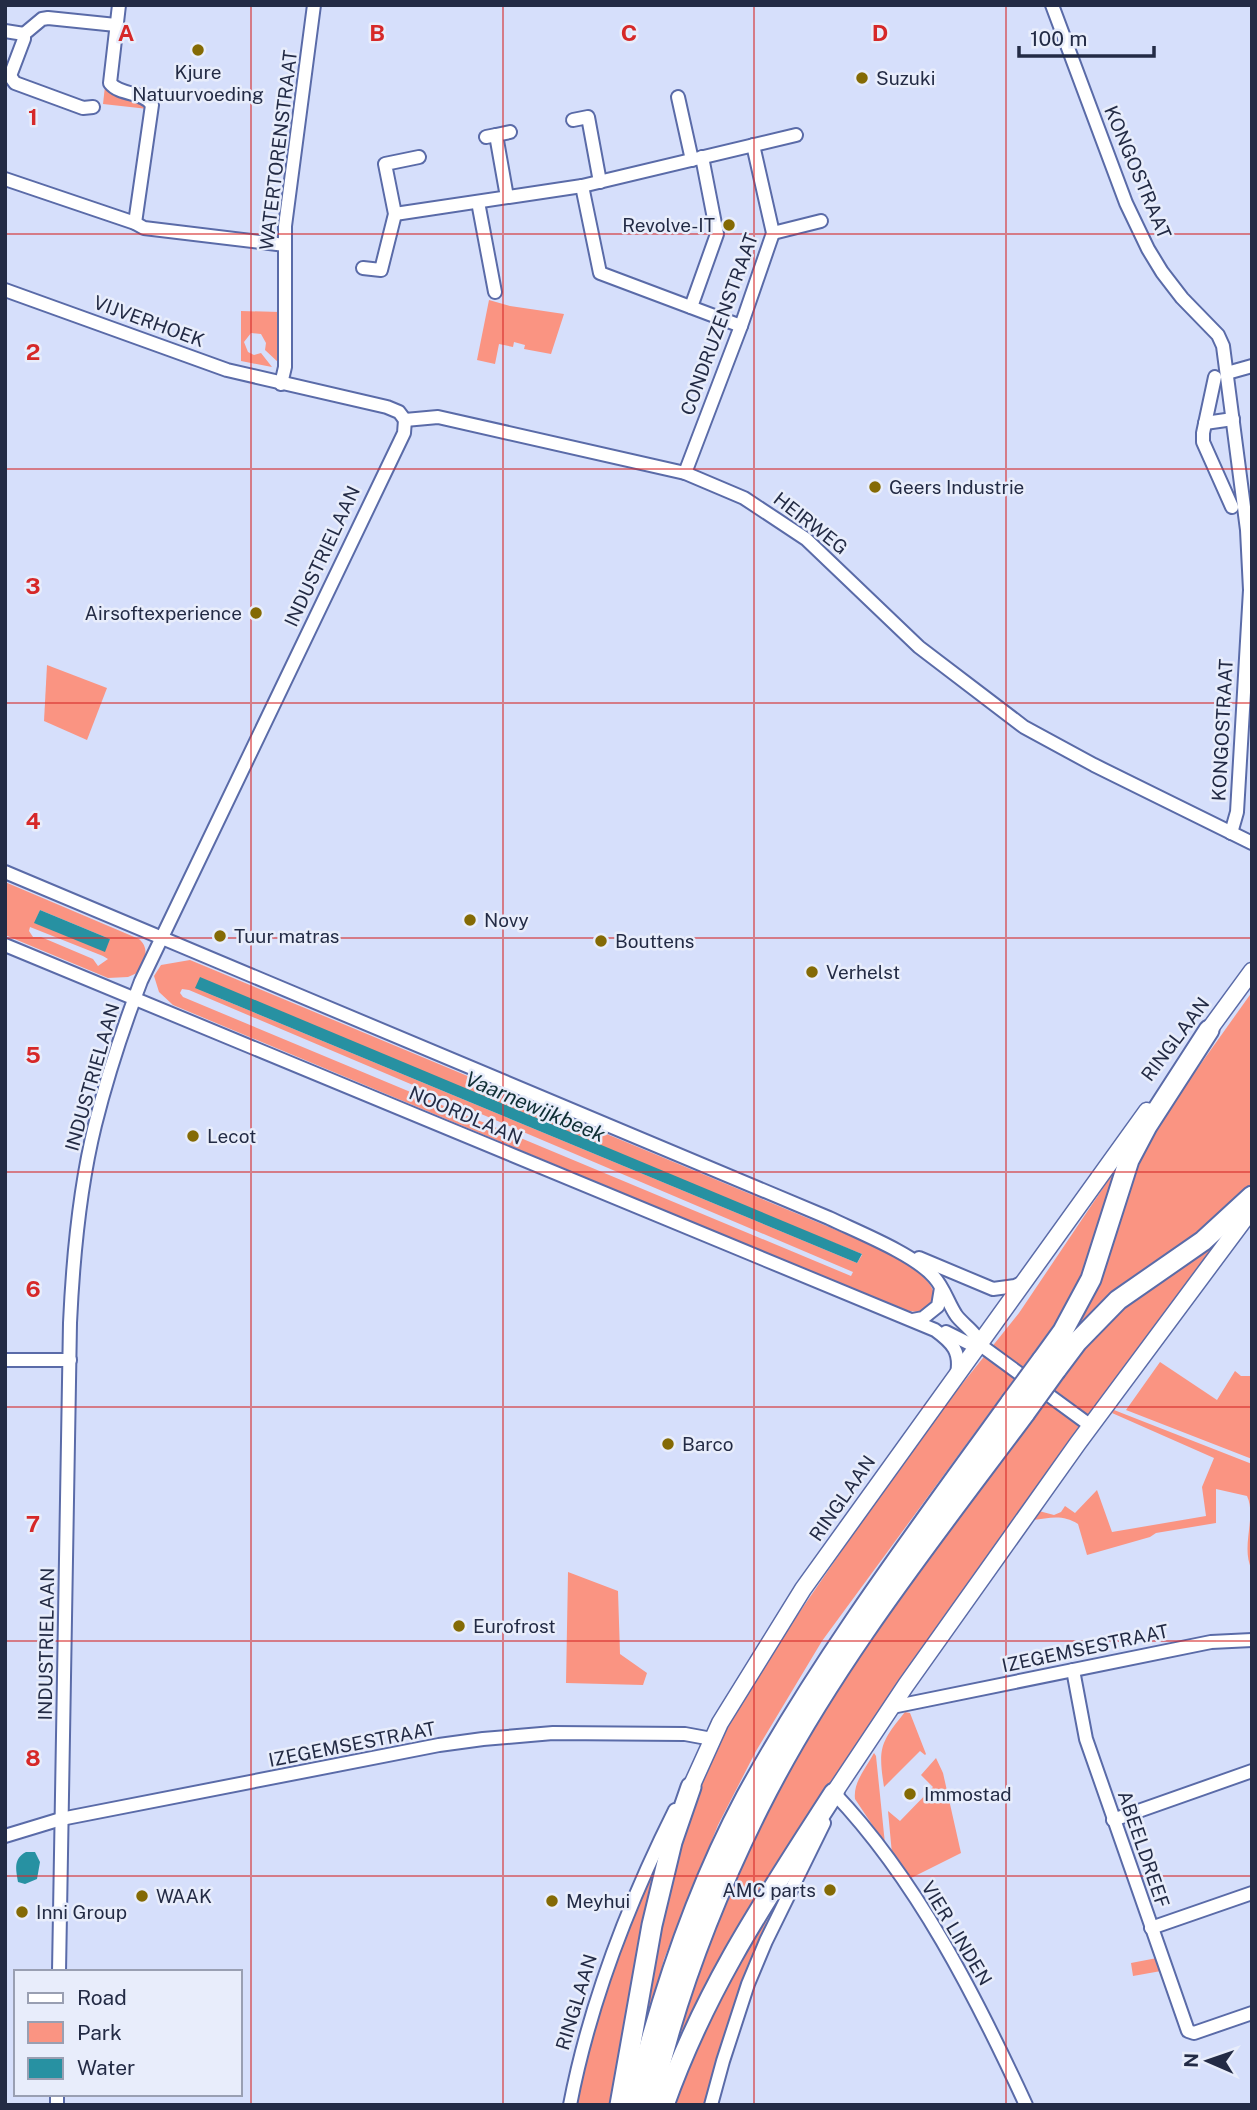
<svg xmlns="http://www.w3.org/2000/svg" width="1257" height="2110" viewBox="0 0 1257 2110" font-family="'Public Sans',sans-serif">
  <rect width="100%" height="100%" fill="#d6dffb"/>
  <g fill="#fa9482" fill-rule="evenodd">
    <path d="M105 86C115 99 138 94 148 109L103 104Z"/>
    <path d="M489 300 510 306 564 314 551 354 524 349 525 345 514 342 513 347 499 344 495 364 477 360Z"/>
    <path d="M241 311 280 312 279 363 265 350 266 343 261 334 251 333 244 342 248 352 254 355 261 353 272 367 241 361Z"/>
    <path d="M47 665 107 688 87 740 44 721Z"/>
    <path d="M5 882 139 939C151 950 144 960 137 973L128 977 108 978 5 935ZM40 910 110 939V940L35 923ZM30 927 103 956 108 959 98 966 93 959 41 937H33L29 931Z"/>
    <path d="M190 960 829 1227C849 1236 960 1277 928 1307 919 1316 906 1310 896 1307L173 1005 159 992 154 976 161 965ZM195 988 862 1254V1255L857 1263ZM182 989 189 990 853 1272 851 1276 183 997 180 993Z"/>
    <path d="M1252 992V1185L1238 1202 1059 1356 1143 1145Z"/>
    <path d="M1130 1148 1081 1288 822 1641 756 1751 718 1825 664 1959 636 2070 649 1984 672 1866 693 1802 719 1739 779 1642 922 1434 1019 1313Z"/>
    <path d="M1226 1231 971 1578 865 1732 776 1872 668 2079 669 2052 689 1987 756 1824 835 1689 1106 1317Z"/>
    <path d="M1160 1362 1217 1400 1235 1371 1241 1376H1252V1459L1126 1410Z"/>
    <path d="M1114 1410 1252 1464V1570C1240 1547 1257 1517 1247 1496L1216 1489V1523L1156 1533 1150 1537 1087 1555 1078 1524C1063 1514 1049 1518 1033 1520L1039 1511 1054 1515 1061 1512 1065 1506 1075 1513 1097 1490 1112 1532 1206 1516 1202 1487 1214 1458 1112 1413Z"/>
    <path d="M568 1572 618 1591 620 1654 647 1673 643 1685 566 1683Z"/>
    <path d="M905 1712 910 1713 926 1754 925 1755 920 1751 884 1787C878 1748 880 1743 905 1712Z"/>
    <path d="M874 1753 876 1756 885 1844 855 1799C853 1782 866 1768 874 1753Z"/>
    <path d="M936 1758 943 1773 961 1853 911 1878 892 1854 888 1811 900 1821 933 1787 921 1775Z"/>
    <path d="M670 1830 616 2105H575C585 2063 594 2021 608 1980 625 1929 648 1880 670 1830Z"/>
    <path d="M783 1882C752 1955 724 2028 705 2105H669L695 2036Z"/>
    <path d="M1157 1958 1161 1971 1133 1976 1131 1963Z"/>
  </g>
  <g fill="#2791a2">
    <path d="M40 910 110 939 105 952 34 923Z"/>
    <path d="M200 977 862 1254 857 1263 195 988Z"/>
    <path d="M26 1852H35L40 1862 37 1879 25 1884 18 1882C16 1869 13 1859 26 1852Z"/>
  </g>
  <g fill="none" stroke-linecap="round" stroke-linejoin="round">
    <g stroke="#5a6ba8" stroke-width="16">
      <g id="minor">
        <path d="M119 5 110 83C120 96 144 91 152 105L135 223"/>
        <path d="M1052 5 1126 203 1148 249 1162 272 1182 298 1218 335 1223 346 1247 530 1250 590 1237 812 1231 833"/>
        <path d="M5 31 24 34"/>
        <path d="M24 34 42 19 48 18 116 25"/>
        <path d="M5 76H10L15 83 83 108 93 107"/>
        <path d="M10 76 24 39V34"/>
        <path d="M678 97 692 160"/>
        <path d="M573 120 588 117 600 182"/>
        <path d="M496 135 510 132"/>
        <path d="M486 137 496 135 507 197"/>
        <path d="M5 179 135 223 144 228 285 245"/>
        <path d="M582 186 600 273 741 326"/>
        <path d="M478 202 495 292"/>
        <path d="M395 214 582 186 796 135"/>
        <path d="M773 233 821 221"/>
        <path d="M363 268 381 270 395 214 385 164 419 157"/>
        <path d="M5 290 227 370 387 407 399 412 405 420"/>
        <path d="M691 307 717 234 702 157"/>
        <path d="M1227 373 1252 366"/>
        <path d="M1215 377 1203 433V442L1232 507"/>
        <path d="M281 384 285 367V226L314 5"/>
        <path d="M405 420 438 417 685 473 744 498 806 539 919 647 1024 727 1094 765 1252 843"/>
        <path d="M1205 423 1233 419"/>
        <path d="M685 473 741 326 773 233 753 145"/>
        <path d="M5 872 829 1218C858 1232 914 1254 934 1277 944 1288 948 1303 956 1315 963 1325 977 1332 979 1344"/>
        <path d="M5 945 935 1330C953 1343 961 1352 957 1374"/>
        <path d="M919 1258 993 1289 1015 1286 1026 1281"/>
        <path d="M913 1320 923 1318 938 1306 941 1288"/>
        <path d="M946 1332 972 1345 979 1344 1091 1426"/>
        <path d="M5 1360H70"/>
        <path d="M1073 1670 1086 1739 1188 2031 1194 2033 1252 2013"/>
        <path d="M892 1707 1211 1642 1252 1640"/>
        <path d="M832 1799 834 1793C917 1880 976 1997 1026 2105"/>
        <path d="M1113 1820 1252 1771"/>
        <path d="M5 1836 61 1819 439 1745 483 1739 553 1733 685 1734 712 1739"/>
        <path d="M1151 1928 1252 1893"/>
        <path d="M59 1972 70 1323C73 1257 79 1190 95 1125 107 1077 123 1028 141 981L404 433 405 420"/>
        <path d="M57 2105V2094"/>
        <path d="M570 2105C590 2001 628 1904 675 1810"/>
        <path d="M711 2105 723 2061 748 1984 766 1941 824 1823"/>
      </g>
    </g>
    <g stroke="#5a6ba8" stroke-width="19">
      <g id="major">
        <path d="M1203 1038 1252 971"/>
        <path d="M691 1787 720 1723 803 1589 1147 1111"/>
        <path d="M834 1793 906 1685 1078 1443 1252 1209"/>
      </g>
    </g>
    <g stroke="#5a6ba8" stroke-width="23">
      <g id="highway">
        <path d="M1042 1360 1063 1331 1091 1279 1129 1160 1147 1126 1209 1030"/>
        <path d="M1056 1370 1077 1342 1118 1300 1203 1241 1252 1196"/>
        <path d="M620 2105 652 1925 672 1842 691 1787"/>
        <path d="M634 2105C660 1999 694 1894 746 1797 822 1658 918 1531 1011 1402"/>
        <path d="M650 2105C674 2000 711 1903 759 1807 830 1666 931 1539 1025 1413"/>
        <path d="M664 2105C706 1987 767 1897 834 1793"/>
      </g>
    </g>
    <use href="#minor" stroke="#fff" stroke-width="12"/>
    <use href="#major" stroke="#fff" stroke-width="16"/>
    <use href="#highway" stroke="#fff" stroke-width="19"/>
    <g stroke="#5a6ba8" stroke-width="23" stroke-linecap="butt">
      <g id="highway-bridge">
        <path d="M1011 1402 1042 1360"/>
        <path d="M1025 1413 1056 1370"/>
      </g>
    </g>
    <use href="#highway-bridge" stroke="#fff" stroke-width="19"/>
  </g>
  <path fill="none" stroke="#d62828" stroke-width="2" stroke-opacity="0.55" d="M251 5V2105M503 5V2105M754 5V2105M1006 5V2105M5 234H1252M5 469H1252M5 703H1252M5 938H1252M5 1172H1252M5 1407H1252M5 1641H1252M5 1876H1252"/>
  <g fill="#846a04" stroke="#e8edfb" stroke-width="2.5">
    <circle cx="198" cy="50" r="7"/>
    <circle cx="862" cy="78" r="7"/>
    <circle cx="729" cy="225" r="7"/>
    <circle cx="875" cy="487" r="7"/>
    <circle cx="256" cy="613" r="7"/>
    <circle cx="470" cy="920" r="7"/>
    <circle cx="220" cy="936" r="7"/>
    <circle cx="601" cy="941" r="7"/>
    <circle cx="812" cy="972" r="7"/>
    <circle cx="193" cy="1136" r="7"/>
    <circle cx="668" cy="1444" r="7"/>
    <circle cx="459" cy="1626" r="7"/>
    <circle cx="910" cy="1794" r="7"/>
    <circle cx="830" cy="1890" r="7"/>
    <circle cx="142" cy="1896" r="7"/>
    <circle cx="552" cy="1901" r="7"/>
    <circle cx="22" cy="1912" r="7"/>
  </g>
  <g text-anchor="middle" stroke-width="5" stroke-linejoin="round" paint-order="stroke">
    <g font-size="19" fill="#232b45" stroke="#e8edfb" text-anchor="start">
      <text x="198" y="79" text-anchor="middle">Kjure<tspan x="198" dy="22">Natuurvoeding</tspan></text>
      <text x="876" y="85">Suzuki</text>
      <text x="715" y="232" text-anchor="end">Revolve-IT</text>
      <text x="889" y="494">Geers Industrie</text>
      <text x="242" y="620" text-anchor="end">Airsoftexperience</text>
      <text x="484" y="927">Novy</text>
      <text x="234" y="943">Tuur matras</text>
      <text x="615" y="948">Bouttens</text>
      <text x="826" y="979">Verhelst</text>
      <text x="207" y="1143">Lecot</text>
      <text x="682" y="1451">Barco</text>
      <text x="473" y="1633">Eurofrost</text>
      <text x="924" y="1801">Immostad</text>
      <text x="816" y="1897" text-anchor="end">AMC parts</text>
      <text x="156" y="1903">WAAK</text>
      <text x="566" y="1908">Meyhui</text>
      <text x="36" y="1919">Inni Group</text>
    </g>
    <g font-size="19" fill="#232b45" stroke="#e8edfb">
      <text transform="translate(278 150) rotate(-83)" y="7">WATERTORENSTRAAT</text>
      <text transform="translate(1138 172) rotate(67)" y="7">KONGOSTRAAT</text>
      <text transform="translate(149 321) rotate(20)" y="7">VIJVERHOEK</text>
      <text transform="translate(719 324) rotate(-70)" y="7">CONDRUZENSTRAAT</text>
      <text transform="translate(811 523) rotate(38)" y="7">HEIRWEG</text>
      <text transform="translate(322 556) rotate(-65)" y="7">INDUSTRIELAAN</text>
      <text transform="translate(1222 730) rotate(-87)" y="7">KONGOSTRAAT</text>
      <text transform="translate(1175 1039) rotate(-53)" y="7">RINGLAAN</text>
      <text transform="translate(92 1077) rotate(-74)" y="7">INDUSTRIELAAN</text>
      <text transform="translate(466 1115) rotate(23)" y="7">NOORDLAAN</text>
      <text transform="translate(842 1498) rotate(-55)" y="7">RINGLAAN</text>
      <text transform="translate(46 1644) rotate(-89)" y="7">INDUSTRIELAAN</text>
      <text transform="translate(1085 1648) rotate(-12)" y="7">IZEGEMSESTRAAT</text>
      <text transform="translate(352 1744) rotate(-11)" y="7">IZEGEMSESTRAAT</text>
      <text transform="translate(1144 1849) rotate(71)" y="7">ABEELDREEF</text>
      <text transform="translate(957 1933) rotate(59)" y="7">VIER LINDEN</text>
      <text transform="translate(576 2002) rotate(-73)" y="7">RINGLAAN</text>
    </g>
    <g font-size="21" font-style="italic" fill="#102f35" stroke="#e8edfb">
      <text transform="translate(535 1107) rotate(23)" y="7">Vaarnewijkbeek</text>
    </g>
  </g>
  <g font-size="23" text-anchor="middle" font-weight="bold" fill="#d62828" stroke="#e8edfb" stroke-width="5" stroke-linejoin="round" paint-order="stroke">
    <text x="126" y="41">A</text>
    <text x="377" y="41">B</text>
    <text x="629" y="41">C</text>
    <text x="880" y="41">D</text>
    <text x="33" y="125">1</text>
    <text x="33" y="360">2</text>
    <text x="33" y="594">3</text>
    <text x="33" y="829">4</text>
    <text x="33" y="1063">5</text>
    <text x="33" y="1297">6</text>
    <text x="33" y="1532">7</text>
    <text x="33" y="1766">8</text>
  </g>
  <rect width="1257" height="2110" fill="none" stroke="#232b45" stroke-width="14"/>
  <rect x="14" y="1970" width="228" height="126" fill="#e8edfb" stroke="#999fb2" stroke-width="2"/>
  <rect x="28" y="1993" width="35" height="10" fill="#ffffff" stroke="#999fb2" stroke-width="2"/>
  <text x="77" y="2005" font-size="21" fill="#232b45">Road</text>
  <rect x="28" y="2022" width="35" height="21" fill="#fa9482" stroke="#999fb2" stroke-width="2"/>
  <text x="77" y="2040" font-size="21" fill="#232b45">Park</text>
  <rect x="28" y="2058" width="35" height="21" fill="#2791a2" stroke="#999fb2" stroke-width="2"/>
  <text x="77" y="2075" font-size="21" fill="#232b45">Water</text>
  <g transform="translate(1208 2061) rotate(272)" stroke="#e8edfb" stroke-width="5" paint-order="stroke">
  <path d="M0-5L12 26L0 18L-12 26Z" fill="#232b45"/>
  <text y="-10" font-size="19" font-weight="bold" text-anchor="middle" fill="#232b45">N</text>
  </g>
  <path d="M1019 46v10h135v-10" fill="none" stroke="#232b45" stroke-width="3.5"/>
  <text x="1030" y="46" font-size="21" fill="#232b45" stroke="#e8edfb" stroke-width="5" paint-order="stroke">100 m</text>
</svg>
